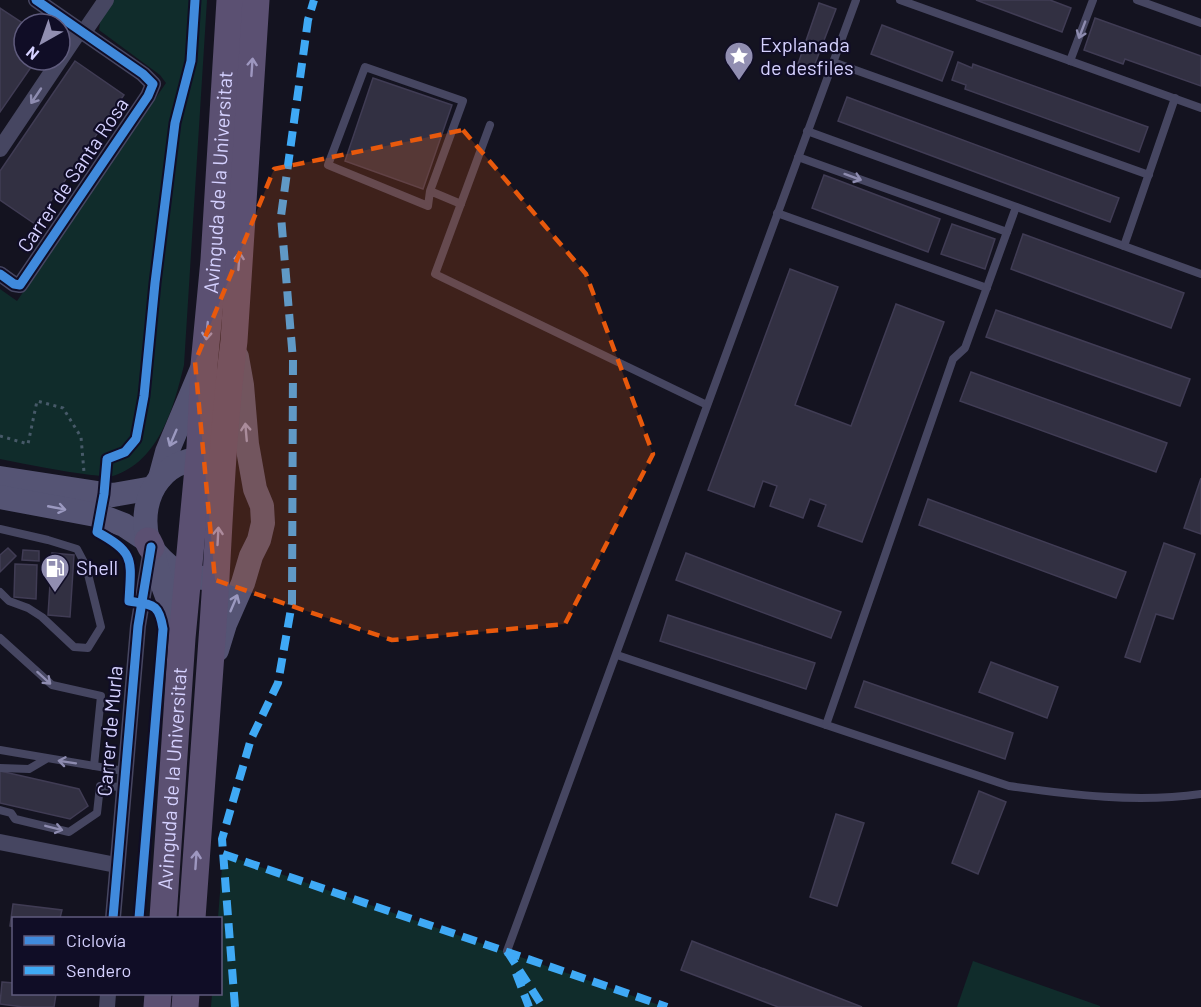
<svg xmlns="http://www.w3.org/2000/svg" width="1201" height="1007" viewBox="0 0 1201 1007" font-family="Barlow,sans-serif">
  <rect width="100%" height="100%" fill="#141320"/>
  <g fill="#102c2b">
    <path d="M112 0H207L184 365C174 406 160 461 113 476 107 478 97 475 91 475 60 471 30 465 0 459V289L17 301 166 83 160 75 99 30 101 16Z"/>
    <path d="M223 854 665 1007H211L212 994H220V918H218Z"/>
    <path d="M973 961 1100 1006V1007H957Z"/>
  </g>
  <g fill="#323042" stroke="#403c54" stroke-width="1.5">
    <path d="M976 0H1050L1071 8 1062 32Z"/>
    <path d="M819 3 836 9 813 69 798 64Z"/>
    <path d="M0 8 24 24V60H36L0 112Z"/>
    <path d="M1095 18 1201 56V86L1125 59 1123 64 1084 50Z"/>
    <path d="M882 25 953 52 942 81 871 54Z"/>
    <path d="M75 61 124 95 35 224 0 200V171Z"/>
    <path d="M958 62 972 68 973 64 1148 127 1139 152 965 89 966 85 952 80Z"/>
    <path d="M373 78 452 105 423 189 345 161Z"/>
    <path d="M847 97 1119 198 1110 222 838 121Z"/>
    <path d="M824 175 940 219 928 252 812 208Z"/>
    <path d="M952 224 995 239 985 269 941 254Z"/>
    <path d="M1023 234 1184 293 1171 328 1011 269Z"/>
    <path d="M790 269 838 287 795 405 851 426 896 304 944 322 862 542 818 526 826 505 810 499 803 518 770 506 777 486 763 481 754 507 708 490Z"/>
    <path d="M996 310 1190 379 1180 406 986 337Z"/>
    <path d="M971 372 1167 443 1156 472 960 401Z"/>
    <path d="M1201 478V534L1184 528Z"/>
    <path d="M928 499 1126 572 1116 598 919 525Z"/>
    <path d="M1164 543 1195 554 1173 619 1156 614 1140 662 1125 657Z"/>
    <path d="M8 548 16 556 0 572V555Z"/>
    <path d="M23 550 39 551V561L22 560Z"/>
    <path d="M52 553 74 555 70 617 48 615Z"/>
    <path d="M686 553 841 612 831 638 676 580Z"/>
    <path d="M15 564 37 565 36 599 14 597Z"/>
    <path d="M668 615 815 663 806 689 660 641Z"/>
    <path d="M991 662 1058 687 1047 718 979 692Z"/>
    <path d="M864 681 1013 733 1005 759 855 707Z"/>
    <path d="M0 771 79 789 88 806 70 819 0 803Z"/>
    <path d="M979 791 1006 802 978 874 952 863Z"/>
    <path d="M836 814 864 823 837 906 810 897Z"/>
    <path d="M13 904 62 910 60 918H14V927L10 926Z"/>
    <path d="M692 941 862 1007H778L681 970Z"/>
    <path d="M2 982 14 983V994H56L54 1007H23L0 1004Z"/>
  </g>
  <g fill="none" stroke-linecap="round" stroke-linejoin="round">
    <path stroke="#475a69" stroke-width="3" stroke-dasharray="3 4.5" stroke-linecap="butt" d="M0 436 28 444 37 401 63 408 81 437 84 472"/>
    <g stroke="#464661" stroke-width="8">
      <path d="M900 0 1201 108"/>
      <path d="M1137 0 1201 23"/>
      <path d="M1070 61 1093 0"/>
      <path d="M833 62 1149 175"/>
      <path d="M490 125 435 274 707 405"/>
      <path d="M807 131 1201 274"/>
      <path d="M798 157 1007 232"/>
      <path d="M430 191 428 206 328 165 365 67 463 101 430 191 461 204"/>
      <path d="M777 213 987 288"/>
      <path d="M1124 246 1175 98"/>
      <path d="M0 529 48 540 77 549 86 566 101 627 88 648 74 647 42 617 28 608 9 601 0 592"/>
      <path d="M0 638 52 685 101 696 94 766"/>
      <path d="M617 655 1009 786C1072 795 1137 803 1201 794"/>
      <path d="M826 725 953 359 965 348 1016 207"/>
      <path d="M0 750 124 771"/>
      <path d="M0 768 29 769 46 759"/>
      <path d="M0 810 11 813 15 819 69 832 97 813 100 786 123 787"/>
      <path d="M507 951 856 0"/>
    </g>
    <g stroke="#464661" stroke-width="16">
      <path d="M84 32 106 0"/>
      <path d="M0 149 80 30"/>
      <path d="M0 274 14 284 20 285 148 96 153 84 143 74 36 0"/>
      <path d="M0 842 116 865"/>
      <path d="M113 918 138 626 150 554"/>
      <path d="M107 1007 108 994"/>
    </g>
    <g stroke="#555474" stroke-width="24">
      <path d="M0 478 104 494 113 495 153 488"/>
      <path d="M160 478 167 452 201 371"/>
      <path d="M0 497 101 516 124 525 148 541"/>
      <path d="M148 541C136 494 167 450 217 461"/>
      <path d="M151 547C165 566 180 577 204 578"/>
      <path d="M153 552 158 572 182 638"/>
      <path d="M217 650 225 624 243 583 251 556 259 540 263 523 262 506 255 489 247 444 242 385 237 357"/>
    </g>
    <g stroke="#5b5072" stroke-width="27">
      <path d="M148 541 151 547"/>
      <path id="s1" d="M163 918 182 638 200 447 204 365 214 260 230 0"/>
      <path d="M192 918C199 811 208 703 215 595 220 510 223 425 234 341L256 0"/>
      <path d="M157 1007 158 994"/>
      <path d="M185 1007 186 994"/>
    </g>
    <g stroke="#3fa9f5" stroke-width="8" stroke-dasharray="15 8" stroke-linecap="butt">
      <path d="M223 854 667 1007"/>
      <path d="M507 951 543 1007"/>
      <path d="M516 973 529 1007"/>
      <path d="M235 1007 222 839 251 739 278 683 292 603 293 360 281 216 308 20 314 0"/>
    </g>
    <g stroke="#100d26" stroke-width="13">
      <g id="cycleway">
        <path d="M0 274 14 284 20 285 148 96 153 84 143 74 36 0"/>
        <path d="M113 918 138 626 151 547"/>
        <path d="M139 918 163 629C159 603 153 605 129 601 131 560 136 553 97 532L104 494 107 459 125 452 136 439 144 396 155 283 175 123 191 61 195 0"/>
      </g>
    </g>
    <use href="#cycleway" stroke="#408adc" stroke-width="9"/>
  </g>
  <defs><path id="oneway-shaft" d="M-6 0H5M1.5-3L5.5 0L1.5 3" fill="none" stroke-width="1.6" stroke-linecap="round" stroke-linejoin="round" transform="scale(1.5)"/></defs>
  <g stroke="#8e8cb0">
    <use href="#oneway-shaft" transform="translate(1082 30) rotate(111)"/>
    <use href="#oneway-shaft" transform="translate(36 96) rotate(124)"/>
    <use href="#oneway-shaft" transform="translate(853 177) rotate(20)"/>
    <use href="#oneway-shaft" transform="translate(44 678) rotate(42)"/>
    <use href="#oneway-shaft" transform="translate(67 762) rotate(-171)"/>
    <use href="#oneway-shaft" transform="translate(54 828) rotate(14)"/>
  </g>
  <g stroke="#9e97c0">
    <use href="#oneway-shaft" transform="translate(252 67) rotate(-86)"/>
    <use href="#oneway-shaft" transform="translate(239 261) rotate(-86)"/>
    <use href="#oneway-shaft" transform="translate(207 331) rotate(95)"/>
    <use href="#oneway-shaft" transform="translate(218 536) rotate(-87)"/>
    <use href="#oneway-shaft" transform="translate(196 860) rotate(-86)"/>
  </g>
  <g stroke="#9b99c0">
    <use href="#oneway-shaft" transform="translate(246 432) rotate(-95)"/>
    <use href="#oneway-shaft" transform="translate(173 438) rotate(113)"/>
    <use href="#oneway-shaft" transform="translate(57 508) rotate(11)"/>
    <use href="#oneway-shaft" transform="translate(234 603) rotate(-67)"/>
  </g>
  <path fill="#e8590c" fill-opacity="0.2" stroke="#e8590c" stroke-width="4.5" stroke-dasharray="12 8" stroke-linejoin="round" d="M463 130 586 274 653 454 565 624 392 640 215 580 195 362 274 169Z"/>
  <defs>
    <g id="sight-pin" transform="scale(1.5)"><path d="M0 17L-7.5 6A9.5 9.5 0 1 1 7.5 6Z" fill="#918eb1" stroke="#100d26"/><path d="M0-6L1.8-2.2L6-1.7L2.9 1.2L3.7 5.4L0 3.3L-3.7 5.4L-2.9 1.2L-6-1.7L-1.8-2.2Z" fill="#fff"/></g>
    <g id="fuel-pin" transform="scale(1.5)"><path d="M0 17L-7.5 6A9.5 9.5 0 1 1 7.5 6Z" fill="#918eb1" stroke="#100d26"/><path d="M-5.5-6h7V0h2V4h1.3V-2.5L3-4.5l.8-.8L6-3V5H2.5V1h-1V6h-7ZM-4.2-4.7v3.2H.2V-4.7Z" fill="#fff"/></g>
  </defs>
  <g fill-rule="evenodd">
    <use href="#sight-pin" x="739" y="56"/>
    <use href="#fuel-pin" x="55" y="568"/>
  </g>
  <g text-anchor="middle" stroke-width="4.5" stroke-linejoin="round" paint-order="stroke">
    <g font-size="20" fill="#d5d1ff" stroke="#100d26" text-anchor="start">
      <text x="760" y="52">Explanada<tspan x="760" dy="23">de desfiles</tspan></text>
      <text x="76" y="575">Shell</text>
    </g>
    <g font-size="20" fill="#d5d1ff" stroke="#100d26">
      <text transform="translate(73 175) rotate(-56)" y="7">Carrer de Santa Rosa</text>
      <text dy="7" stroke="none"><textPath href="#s1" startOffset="738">Avinguda de la Universitat</textPath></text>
      <text transform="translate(110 731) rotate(-85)" y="7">Carrer de Murla</text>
      <text dy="7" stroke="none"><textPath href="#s1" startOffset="140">Avinguda de la Universitat</textPath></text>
    </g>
  </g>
  <rect x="12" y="917" width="210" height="78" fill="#100d26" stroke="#5f5b7d" stroke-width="1.5"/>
  <rect x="24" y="936" width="30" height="9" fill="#408adc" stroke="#5f5b7d" stroke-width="1.5"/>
  <text x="66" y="947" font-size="18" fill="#d5d1ff">Ciclovía</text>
  <rect x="24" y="966" width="30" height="9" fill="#3fa9f5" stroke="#5f5b7d" stroke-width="1.5"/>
  <text x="66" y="977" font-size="18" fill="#d5d1ff">Sendero</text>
  <g transform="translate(42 42) rotate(220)"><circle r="28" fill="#100d26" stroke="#5f5b7d" stroke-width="1.5"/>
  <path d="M0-4.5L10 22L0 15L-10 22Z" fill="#918eb1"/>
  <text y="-9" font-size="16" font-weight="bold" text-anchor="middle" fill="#d5d1ff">N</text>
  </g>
</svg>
